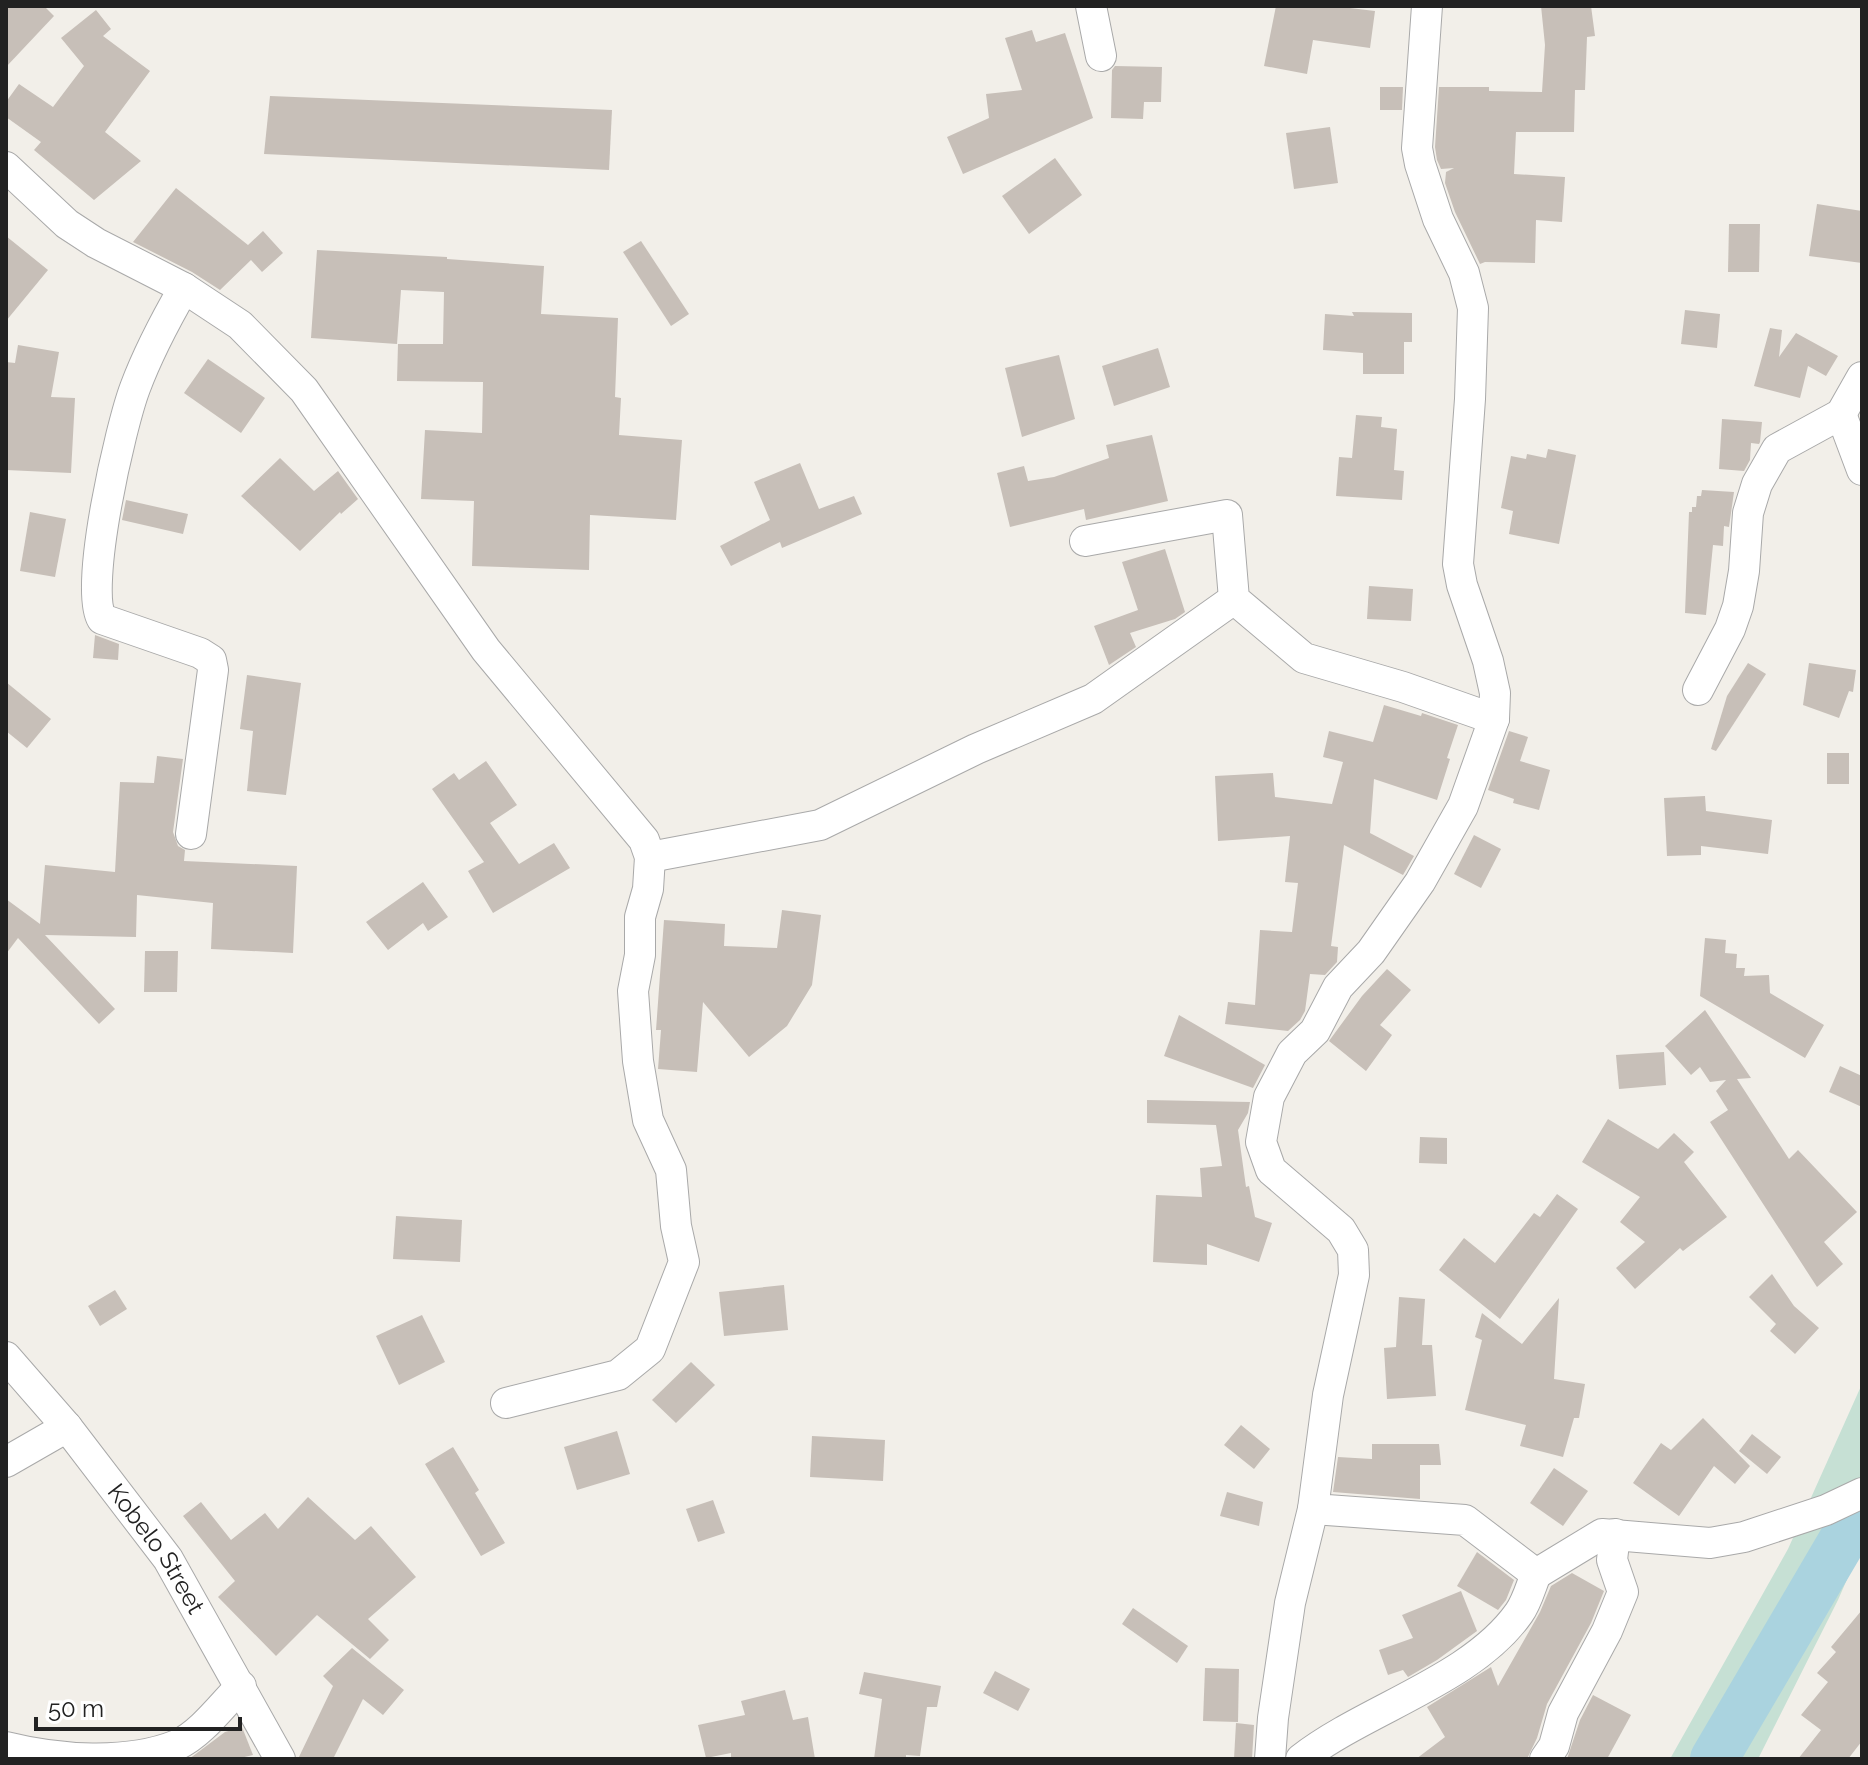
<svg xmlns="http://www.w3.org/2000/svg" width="1868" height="1765" viewBox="0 0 1868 1765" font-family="Raleway,sans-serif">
  <rect width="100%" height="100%" fill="#f2efe9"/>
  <path fill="#c6e0d4" d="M1862 1384V1545L1838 1600 1758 1759H1670L1788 1549Z"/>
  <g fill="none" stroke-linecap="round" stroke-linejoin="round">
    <path stroke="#aad3df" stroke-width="48" d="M1714 1759 1862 1507"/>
  </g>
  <g fill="#c7bfb8">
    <path d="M6 6H44L54 16 6 67Z"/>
    <path d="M1276 6H1333L1375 11 1370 48 1313 40 1307 74 1264 66Z"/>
    <path d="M1541 6H1591L1595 36 1587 37 1585 90H1575L1574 132H1516L1514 174 1565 177 1562 222 1536 220 1535 263 1485 262 1480 264 1455 212 1445 183 1446 172 1454 168 1441 169 1437 160 1435 147 1439 87H1489V91L1542 92 1545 45Z"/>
    <path d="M96 10 111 29 103 36 150 71 105 132 141 161 94 200 34 150 41 142 6 117V102L19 84 53 107 84 66 61 38Z"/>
    <path d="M1032 30 1036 42 1065 33 1093 118 963 174 947 137 989 118 986 94 1022 90 1005 38Z"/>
    <path d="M1115 66 1162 67 1161 102H1144L1143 119 1111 118 1112 70Z"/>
    <path d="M1380 87H1403L1402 110H1380Z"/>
    <path d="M270 96 612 110 609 170 264 154Z"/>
    <path d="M1330 127 1338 183 1294 189 1286 133Z"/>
    <path d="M1055 158 1082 195 1029 234 1002 196Z"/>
    <path d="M176 188 248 245 263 231 283 253 262 272 251 260 220 290 192 272 133 242Z"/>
    <path d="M1817 204 1862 211V263L1809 256Z"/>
    <path d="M1729 224H1760L1759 272H1728Z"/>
    <path d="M6 236 48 270 6 321Z"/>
    <path d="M641 241 689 314 671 326 623 252Z"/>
    <path d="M317 250 447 257V259L544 266 541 314 618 318 615 397 621 398 619 435 682 440 676 520 590 515 589 570 472 566 474 501 421 499 425 430 482 433 483 382 397 381 398 344H443L444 292 401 290 397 344 311 338Z"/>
    <path d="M1685 310 1720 314 1717 348 1681 344Z"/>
    <path d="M1352 312 1412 313V342H1404V374H1363V353L1323 350 1325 314 1354 316Z"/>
    <path d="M1770 328 1782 330 1779 357 1796 333 1838 356 1826 376 1808 366 1800 398 1754 386Z"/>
    <path d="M18 345 59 352 51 397 75 398 71 473 6 470V362L15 363Z"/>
    <path d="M1158 348 1170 387 1114 406 1102 366Z"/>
    <path d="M1059 355 1075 419 1022 437 1005 368Z"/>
    <path d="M208 359 265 398 241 433 184 393Z"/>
    <path d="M1356 415 1382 417 1381 427 1397 429 1394 470 1404 471 1402 500 1336 496 1339 457 1352 458Z"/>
    <path d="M1722 419 1762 422 1760 442 1759 444 1751 443 1750 460 1744 471 1719 469Z"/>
    <path d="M1152 435 1168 501 1086 520 1084 509 1010 527 997 473 1024 466 1028 481 1054 477 1109 458 1106 445Z"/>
    <path d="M1548 449 1576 455 1559 544 1509 534 1513 511 1501 508 1511 456 1526 459 1527 454 1546 458Z"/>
    <path d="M280 458 314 491 338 471 358 499 341 514 340 512 300 551 241 496Z"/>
    <path d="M800 463 819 509 854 496 862 514 782 548 780 542 731 566 720 546 770 520 754 482Z"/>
    <path d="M1702 490 1734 492 1729 527 1724 526 1723 546 1713 545 1706 615 1685 613 1689 512H1692V507H1696L1697 496H1701Z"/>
    <path d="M126 500 188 514 183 534 122 520Z"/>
    <path d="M30 512 66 519 55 577 20 571Z"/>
    <path d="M1165 549 1185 612 1175 619 1130 633 1136 647 1109 665 1094 626 1138 610 1122 562Z"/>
    <path d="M1369 586 1413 589 1411 621 1367 619Z"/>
    <path d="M95 635 119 644 118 660 93 658Z"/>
    <path d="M1748 663 1766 674 1716 751 1711 749 1727 696Z"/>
    <path d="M1809 663 1856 670 1853 692 1849 691 1839 718 1803 705Z"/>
    <path d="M247 675 301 683 286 795 247 791 253 731 240 729Z"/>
    <path d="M6 682 51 719 27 748 6 731Z"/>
    <path d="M1384 705 1421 716 1422 713 1458 725 1447 758 1450 759 1437 800 1374 779 1370 833 1414 856 1403 875 1344 845 1331 946 1338 947 1337 962 1325 975 1310 974 1305 1011 1300 1020 1288 1031 1225 1024 1228 1002 1255 1005 1260 930 1292 932 1298 883 1285 882 1290 836 1218 841 1215 776 1273 773 1275 797 1332 804 1343 762 1323 757 1329 731 1373 742Z"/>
    <path d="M1509 731 1528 737 1520 761 1550 770 1539 810 1513 803 1514 799 1488 790Z"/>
    <rect x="1827" y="753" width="22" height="31"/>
    <path d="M157 756 183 759 173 832 178 846 185 850 184 861 297 866 293 953 211 949 213 903 137 895 136 937 45 935 115 1009 99 1024 18 938 6 954V899L40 924 45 865 115 872 120 782 154 783Z"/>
    <path d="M486 761 517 805 490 823 519 864 554 843 570 868 493 913 468 871 484 862 432 789 454 773 459 780Z"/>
    <path d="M1705 796 1706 811 1772 820 1768 854 1701 846V855L1667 856 1664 798Z"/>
    <path d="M1474 835 1501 849 1481 888 1454 874Z"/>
    <path d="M423 882 448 917 428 931 423 923 388 950 366 922Z"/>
    <path d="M782 910 821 915 812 985 787 1026 749 1057 703 1002 697 1072 658 1069 661 1030H656L664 920 725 924 724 946 777 948Z"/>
    <path d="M1705 938 1726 940 1725 953 1737 954 1736 968H1745L1744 976 1769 975 1770 993 1824 1025 1805 1058 1700 996Z"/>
    <path d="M145 951H178L177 992H144Z"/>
    <path d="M1387 969 1411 990 1380 1025 1392 1035 1366 1071 1329 1041 1362 996Z"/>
    <path d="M1705 1010 1751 1078 1737 1079 1789 1159 1798 1150 1857 1212 1824 1242 1843 1264 1817 1287 1710 1122 1728 1110 1716 1091 1726 1080 1710 1082 1700 1067 1691 1075 1665 1046Z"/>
    <path d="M1179 1015 1265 1065 1253 1088 1164 1056Z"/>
    <path d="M1664 1052 1666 1085 1619 1089 1616 1055Z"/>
    <path d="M1840 1066 1862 1076V1107L1829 1092Z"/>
    <path d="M1147 1100 1250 1102 1248 1113 1238 1130 1246 1187 1249 1186 1255 1217 1272 1223 1259 1262 1207 1244V1265L1153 1262 1156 1195 1202 1197 1200 1168 1222 1166 1216 1125 1147 1123Z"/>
    <path d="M1608 1119 1658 1149 1674 1133 1694 1152 1684 1162 1727 1217 1683 1251 1680 1248 1635 1289 1616 1268 1645 1242 1620 1222 1640 1197 1582 1162Z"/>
    <path d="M1420 1137 1447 1138V1164L1419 1163Z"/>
    <path d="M1557 1194 1578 1209 1500 1319 1439 1270 1464 1238 1495 1263 1534 1213 1540 1217Z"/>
    <path d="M396 1216 462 1220 460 1262 393 1259Z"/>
    <path d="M1772 1274 1794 1306 1819 1328 1795 1354 1770 1331 1776 1324 1749 1297Z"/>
    <path d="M784 1285 788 1330 724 1336 719 1292Z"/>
    <path d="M115 1290 127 1309 100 1326 88 1306Z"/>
    <path d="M1399 1297 1425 1299 1422 1345H1432L1436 1396 1387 1399 1384 1348 1396 1347Z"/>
    <path d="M1559 1298 1554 1379 1585 1384 1579 1418H1574L1563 1457 1520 1446 1526 1425 1465 1410 1482 1340 1475 1337 1482 1313 1522 1344Z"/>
    <path d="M422 1315 445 1362 399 1385 376 1336Z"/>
    <path d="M691 1362 715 1385 676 1423 652 1400Z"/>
    <path d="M1703 1418 1750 1466 1735 1484 1714 1466 1679 1516 1633 1483 1661 1443 1671 1450Z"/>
    <path d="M1241 1425 1270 1449 1254 1469 1224 1445Z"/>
    <path d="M617 1431 630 1474 577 1490 564 1447Z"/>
    <path d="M1752 1434 1781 1457 1767 1474 1739 1451Z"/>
    <path d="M812 1436 885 1440 883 1481 810 1477Z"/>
    <path d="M1372 1444H1439L1441 1465H1420V1499L1333 1492 1338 1457 1372 1459Z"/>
    <path d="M453 1447 479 1490 475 1493 505 1543 481 1556 425 1464Z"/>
    <path d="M1554 1468 1588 1491 1563 1526 1530 1503Z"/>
    <path d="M1227 1492 1263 1502 1259 1526 1220 1516Z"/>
    <path d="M308 1497 355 1540 371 1526 416 1577 368 1619 389 1640 370 1659 317 1615 276 1656 218 1597 235 1581 183 1516 201 1502 231 1540 265 1513 278 1529Z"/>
    <path d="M713 1500 725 1533 698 1542 686 1509Z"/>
    <path d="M1477 1552 1514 1580 1506 1600 1498 1610 1457 1586Z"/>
    <path d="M1572 1573 1604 1591 1591 1623 1547 1704 1537 1738 1527 1759H1416L1445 1737 1427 1707 1491 1667 1498 1686 1540 1612 1551 1586Z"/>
    <path d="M1461 1591 1477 1631 1437 1660 1408 1677 1403 1670 1388 1675 1379 1650 1413 1638 1402 1615Z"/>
    <path d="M1133 1608 1188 1646 1177 1663 1122 1624Z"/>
    <path d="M1862 1610V1741L1848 1759H1798L1821 1730 1801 1715 1828 1682 1817 1673 1836 1652 1831 1647Z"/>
    <path d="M352 1648 404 1690 383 1715 363 1699 333 1759H298L333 1686 323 1676Z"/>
    <path d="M1205 1668 1239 1669 1238 1722 1203 1721Z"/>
    <path d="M995 1671 1030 1689 1018 1711 983 1693Z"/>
    <path d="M864 1672 941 1686 937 1707H927L920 1756 906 1755V1759H874L882 1699 859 1694Z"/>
    <path d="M785 1690 793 1720 808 1717 815 1759H731V1753L706 1758 698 1725 745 1715 741 1701Z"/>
    <path d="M1593 1695 1631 1715 1607 1759H1567L1580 1720Z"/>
    <path d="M1236 1723 1254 1725 1252 1759H1234Z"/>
    <path d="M242 1727 253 1755 236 1759H189L225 1732Z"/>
  </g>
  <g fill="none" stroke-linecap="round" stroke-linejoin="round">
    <g stroke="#a9a9a9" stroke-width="32">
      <g id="minor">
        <path d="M1091 6 1101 56"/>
        <path d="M1427 6 1417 148 1420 164 1438 219 1464 273 1473 308 1470 399 1458 564 1462 585 1488 661 1495 693 1494 719 1463 806 1420 882 1371 952 1338 987 1315 1031 1292 1053 1269 1097 1261 1142 1271 1170 1341 1230 1353 1250 1354 1275 1328 1395 1313 1509 1465 1520 1536 1574 1602 1534 1710 1543 1744 1537 1826 1510 1862 1493"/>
        <path d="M6 167 67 224 96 243 184 288 240 325 304 390 486 650 644 840 650 857 648 889 640 917V955L633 991 638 1061 648 1120 671 1170 676 1226 684 1262 650 1349 618 1375 506 1403"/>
        <path d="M184 288C165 321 148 353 135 388 121 425 83 589 102 619L200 653 211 660 213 670 191 834"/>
        <path d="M1841 414 1862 470"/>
        <path d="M1085 541 1227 515 1234 599 1304 658 1403 687 1494 719"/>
        <path d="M1698 690 1730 629 1738 606 1744 571 1748 513 1757 484 1777 449 1841 414 1862 377"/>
        <path d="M650 857 820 825 976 749 1093 699 1234 599"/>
        <path id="s1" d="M6 1357 67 1427 168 1559 280 1759"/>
        <path d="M6 1462 67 1427"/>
        <path d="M6 1747C58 1760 127 1765 177 1745 202 1733 222 1705 241 1686"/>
        <path d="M1270 1759 1273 1718 1290 1603 1313 1509"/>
        <path d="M1301 1759C1365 1709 1472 1680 1519 1613 1527 1602 1531 1586 1536 1574"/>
        <path d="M1545 1759 1554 1746 1563 1713 1607 1631 1623 1592 1612 1560 1615 1534"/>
      </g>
    </g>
    <use href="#minor" stroke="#fff" stroke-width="30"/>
  </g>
  <g text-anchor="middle" stroke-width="6" stroke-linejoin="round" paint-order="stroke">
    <g font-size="24" fill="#222" stroke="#fff">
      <text dy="8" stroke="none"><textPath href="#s1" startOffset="244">Kobelo Street</textPath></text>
    </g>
  </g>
  <rect width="1868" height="1765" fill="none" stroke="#222222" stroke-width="16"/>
  <path d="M36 1717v12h204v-12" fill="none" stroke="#222222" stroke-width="4"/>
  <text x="48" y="1717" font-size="24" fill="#222222" stroke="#ffffff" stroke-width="6" paint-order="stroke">50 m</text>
</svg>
